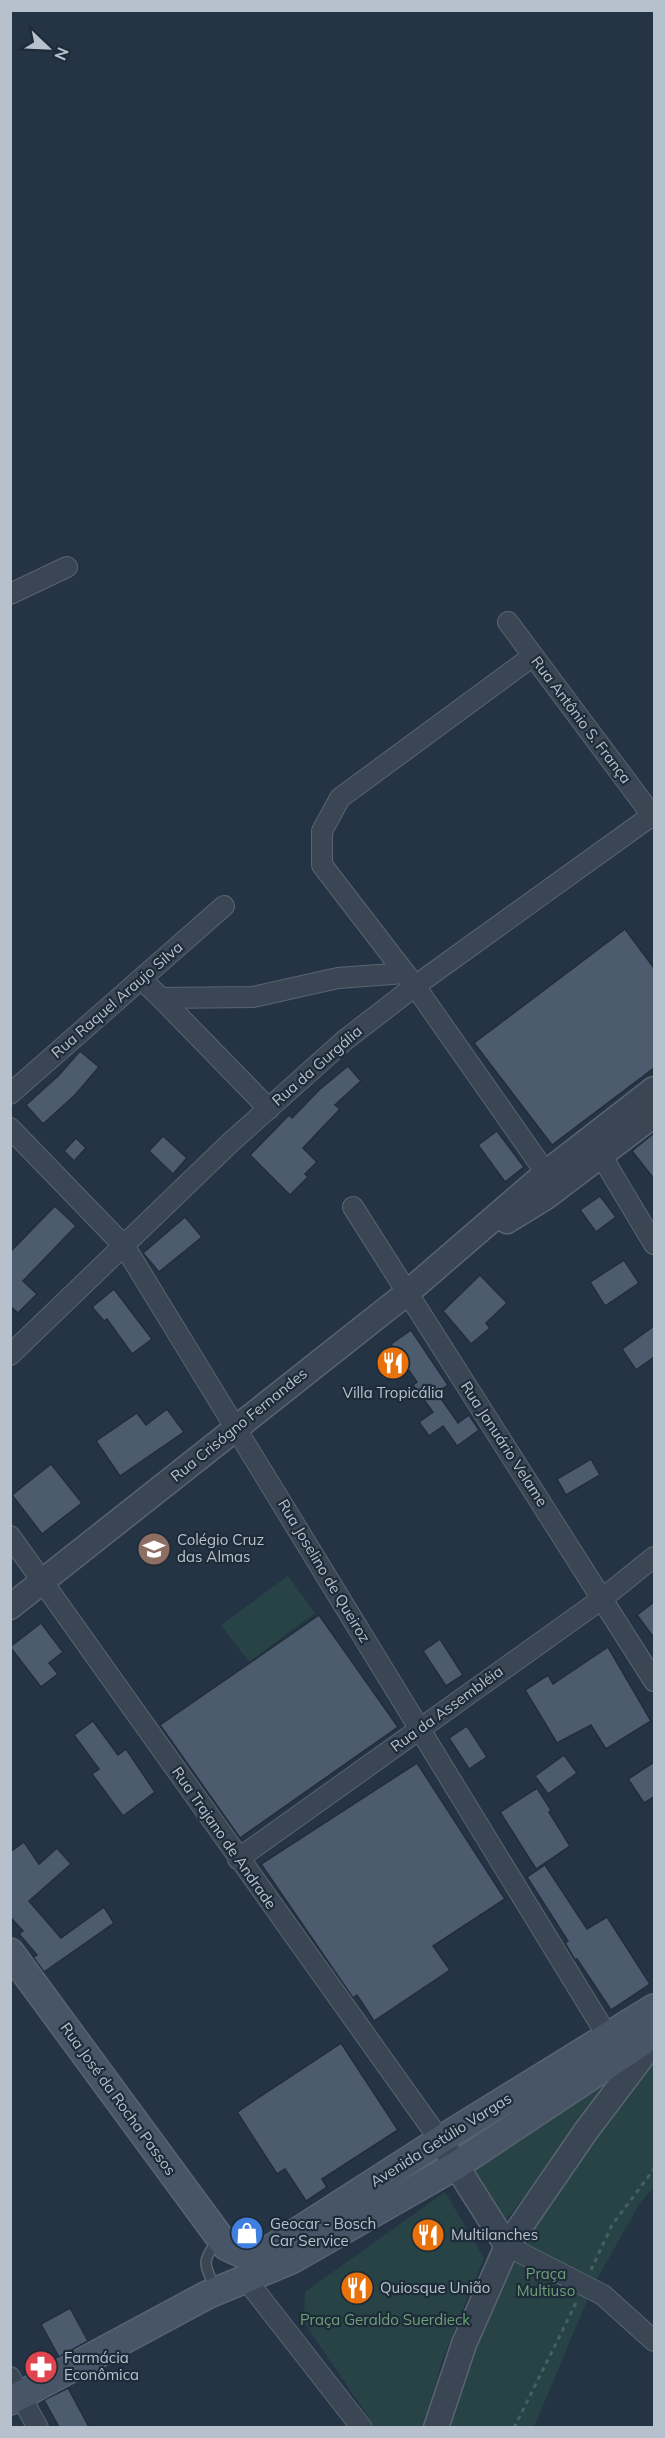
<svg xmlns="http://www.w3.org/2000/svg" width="665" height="2438" viewBox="0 0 665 2438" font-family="Mulish,sans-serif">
  <rect width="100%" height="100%" fill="#253445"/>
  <g fill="#274345">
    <path d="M288 1576 315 1613 249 1662 221 1625Z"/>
    <path d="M637 2057 504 2222 472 2166Z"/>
    <path d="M654 2062V2187L640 2203 594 2284 534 2427 450 2428 460 2389 507 2260 582 2145Z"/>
    <path d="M445 2192 484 2258 442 2361 424 2427H375L304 2322 305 2292Z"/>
  </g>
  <g fill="#4c5b6e" stroke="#202d3b" stroke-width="1.5">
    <path d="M625 929 654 968V1068L552 1145 474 1043Z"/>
    <path d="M80 1051 99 1067 75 1095 43 1124 26 1105 59 1075Z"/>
    <path d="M348 1066 361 1081 335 1105 340 1109 303 1148 317 1162 305 1174 308 1177 290 1195 250 1155 289 1115 292 1118 319 1090Z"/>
    <path d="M497 1131 524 1167 505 1182 478 1145Z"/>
    <path d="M654 1133V1179L632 1151Z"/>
    <path d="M163 1136 187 1158 173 1174 149 1151Z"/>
    <path d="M76 1138 86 1148 74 1161 64 1151Z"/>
    <path d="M600 1196 616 1217 596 1232 580 1210Z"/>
    <path d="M55 1206 76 1226 23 1281 37 1294 18 1313 10 1306V1252Z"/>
    <path d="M185 1217 202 1237 159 1272 143 1253Z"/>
    <path d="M624 1260 639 1283 605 1306 590 1282Z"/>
    <path d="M480 1275 507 1303 486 1323 490 1328 471 1344 443 1311Z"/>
    <path d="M114 1289 152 1339 132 1354 107 1319 104 1321 92 1307Z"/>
    <path d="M654 1326V1357L636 1370 622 1349Z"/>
    <path d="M411 1330 448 1385 437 1393 458 1423 469 1415 479 1430 457 1446 443 1426 429 1436 419 1422 433 1412 413 1385 417 1382 391 1344Z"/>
    <path d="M167 1409 184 1432 120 1476 96 1441 137 1413 146 1425Z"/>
    <path d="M591 1459 600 1475 566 1495 557 1479Z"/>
    <path d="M51 1464 82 1503 42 1534 12 1495Z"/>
    <path d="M654 1602V1638L637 1615Z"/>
    <path d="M319 1615 398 1727 240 1838 160 1725Z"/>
    <path d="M41 1623 63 1652 49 1663 58 1674 41 1687 10 1647Z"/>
    <path d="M440 1639 463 1675 446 1686 423 1651Z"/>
    <path d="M608 1647 651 1721 606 1749 591 1725 557 1743 525 1690 548 1675 553 1684Z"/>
    <path d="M93 1721 118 1755 126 1749 155 1792 123 1816 92 1774 99 1769 74 1735Z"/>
    <path d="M467 1726 487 1757 469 1769 449 1738Z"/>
    <path d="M564 1755 577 1773 548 1794 535 1776Z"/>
    <path d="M654 1762V1797L644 1803 628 1779Z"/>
    <path d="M417 1763 505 1899 433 1946 450 1970 374 2021 357 1995 353 1998 261 1864Z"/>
    <path d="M537 1788 551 1810 549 1812 570 1846 536 1869 500 1812Z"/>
    <path d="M24 1842 39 1864 57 1848 71 1864 29 1901 61 1938 104 1907 114 1923 44 1972 33 1957 37 1955 19 1934 23 1931 10 1917V1852Z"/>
    <path d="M545 1865 587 1929 607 1917 650 1984 611 2010 577 1959 575 1960 565 1943 568 1941 527 1877Z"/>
    <path d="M341 2043 398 2130 322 2179 327 2187 306 2201 285 2169 277 2174 237 2112Z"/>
    <path d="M70 2308 88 2341 59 2357 41 2324Z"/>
    <path d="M68 2388 89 2427H59L44 2400Z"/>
  </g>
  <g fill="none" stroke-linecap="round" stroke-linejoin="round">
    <g stroke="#586471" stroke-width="12">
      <path id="service" d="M215 2288C204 2263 201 2262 218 2240"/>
    </g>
    <g stroke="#586471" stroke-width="22">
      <g id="minor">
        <path d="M10 594 67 567"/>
        <path d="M508 622 654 818"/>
        <path d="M533 656 340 798 322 831V865L415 986 546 1173"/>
        <path d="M141 979 161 998 253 997 338 978 405 973"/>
        <path d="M161 998 269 1109"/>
        <path d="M10 1094 224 906"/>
        <path d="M10 1128 125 1247 608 2037"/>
        <path d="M602 1157 654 1244"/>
        <path d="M353 1207 654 1681"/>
        <path d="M10 1355 230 1143 345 1040 415 986 654 814"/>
        <path d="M10 1536 440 2140"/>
        <path d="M238 1859 603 1598 654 1557"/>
        <path d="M507 2246 603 2295 654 2341"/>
        <path d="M245 2278 362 2428"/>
        <path d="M10 2377 38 2428"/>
      </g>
    </g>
    <g stroke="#586471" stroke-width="27">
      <g id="tertiary">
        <path d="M507 1221 546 1197 654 1115"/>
        <path d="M10 1607 407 1293 546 1173 654 1089"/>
        <path d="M440 2140 507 2246"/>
        <path d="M436 2428 464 2344 507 2246 586 2131 654 2041"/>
      </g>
    </g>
    <g stroke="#586471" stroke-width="30">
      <g id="secondary">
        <path d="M10 1952 226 2246C239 2253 249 2258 264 2253L440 2140 654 2008"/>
        <path d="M10 2401 207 2295 291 2260 457 2165 654 2034"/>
      </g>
    </g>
    <g stroke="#466061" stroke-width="3" stroke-dasharray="4.5 4.5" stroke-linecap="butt">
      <path d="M591 2270 612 2225 654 2169"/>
      <path d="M514 2428 576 2303"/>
    </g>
    <use href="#service" stroke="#3a4654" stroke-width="9"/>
    <use href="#minor" stroke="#3a4654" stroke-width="20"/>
    <use href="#tertiary" stroke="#3a4654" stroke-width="24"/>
    <use href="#secondary" stroke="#475567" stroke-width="27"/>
  </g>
  <defs>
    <g id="restaurant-disc" transform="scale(1.725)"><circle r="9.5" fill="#e8710a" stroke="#1e2b39"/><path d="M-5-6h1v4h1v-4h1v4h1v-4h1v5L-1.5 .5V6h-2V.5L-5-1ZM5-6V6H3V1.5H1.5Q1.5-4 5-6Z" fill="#fff"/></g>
    <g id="school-disc" transform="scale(1.725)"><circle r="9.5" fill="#8d6e63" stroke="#1e2b39"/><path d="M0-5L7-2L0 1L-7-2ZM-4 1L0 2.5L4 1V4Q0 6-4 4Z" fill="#fff"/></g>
    <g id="shop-disc" transform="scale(1.725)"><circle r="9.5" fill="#3f7fe0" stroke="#1e2b39"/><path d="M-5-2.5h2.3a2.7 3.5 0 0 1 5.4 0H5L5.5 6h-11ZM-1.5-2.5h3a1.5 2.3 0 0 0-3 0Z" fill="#fff"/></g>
    <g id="pharmacy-disc" transform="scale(1.725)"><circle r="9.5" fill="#e0444e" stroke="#1e2b39"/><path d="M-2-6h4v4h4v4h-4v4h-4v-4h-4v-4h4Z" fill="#fff"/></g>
  </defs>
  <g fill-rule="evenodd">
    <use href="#restaurant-disc" x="393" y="1363"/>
    <use href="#school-disc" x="154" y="1549"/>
    <use href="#shop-disc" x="247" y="2233"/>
    <use href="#restaurant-disc" x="428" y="2235"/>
    <use href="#restaurant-disc" x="357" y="2288"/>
    <use href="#pharmacy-disc" x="41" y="2367"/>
  </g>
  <g text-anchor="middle" stroke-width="4.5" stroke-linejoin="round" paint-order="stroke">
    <g font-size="15" fill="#b7c1cd" stroke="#1e2b39">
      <text transform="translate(581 720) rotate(53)" y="5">Rua Antônio S. França</text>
      <text transform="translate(117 1000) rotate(-41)" y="5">Rua Raquel Araujo Silva</text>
      <text transform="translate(317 1066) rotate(-41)" y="5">Rua da Gurgália</text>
      <text transform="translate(239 1425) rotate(-39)" y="5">Rua Crisógno Fernandes</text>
      <text transform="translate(504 1444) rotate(57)" y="5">Rua Januário Velame</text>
      <text transform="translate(324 1571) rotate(59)" y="5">Rua Joselino de Queiroz</text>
      <text transform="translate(447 1709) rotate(-36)" y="5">Rua da Assembléia</text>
      <text transform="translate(224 1838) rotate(55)" y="5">Rua Trajano de Andrade</text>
      <text transform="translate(118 2099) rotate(54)" y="5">Rua José da Rocha Passos</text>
      <text transform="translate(441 2140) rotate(-32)" y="5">Avenida Getúlio Vargas</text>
    </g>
    <g font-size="15" fill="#b7c1cd" stroke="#1e2b39" text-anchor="start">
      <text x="393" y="1398" text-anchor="middle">Villa Tropicália</text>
      <text x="177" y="1545">Colégio Cruz<tspan x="177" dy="17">das Almas</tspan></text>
      <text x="270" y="2229">Geocar - Bosch<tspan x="270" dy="17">Car Service</tspan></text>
      <text x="451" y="2240">Multilanches</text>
      <text x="380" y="2293">Quiosque União</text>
      <text x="64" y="2363">Farmácia<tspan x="64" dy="17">Econômica</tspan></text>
    </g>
    <g font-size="15" fill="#6da076" stroke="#1e2b39">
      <text x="546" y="2279">Praça<tspan x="546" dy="17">Multiuso</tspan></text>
      <text x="385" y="2325">Praça Geraldo Suerdieck</text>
    </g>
  </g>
  <rect width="665" height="2438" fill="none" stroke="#b7c1cd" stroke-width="24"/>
  <g transform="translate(48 48) rotate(113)" stroke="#1e2b39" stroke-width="4.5" paint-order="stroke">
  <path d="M0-4.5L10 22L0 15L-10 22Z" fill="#b7c1cd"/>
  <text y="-9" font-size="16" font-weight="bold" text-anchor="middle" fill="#b7c1cd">N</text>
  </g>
</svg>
